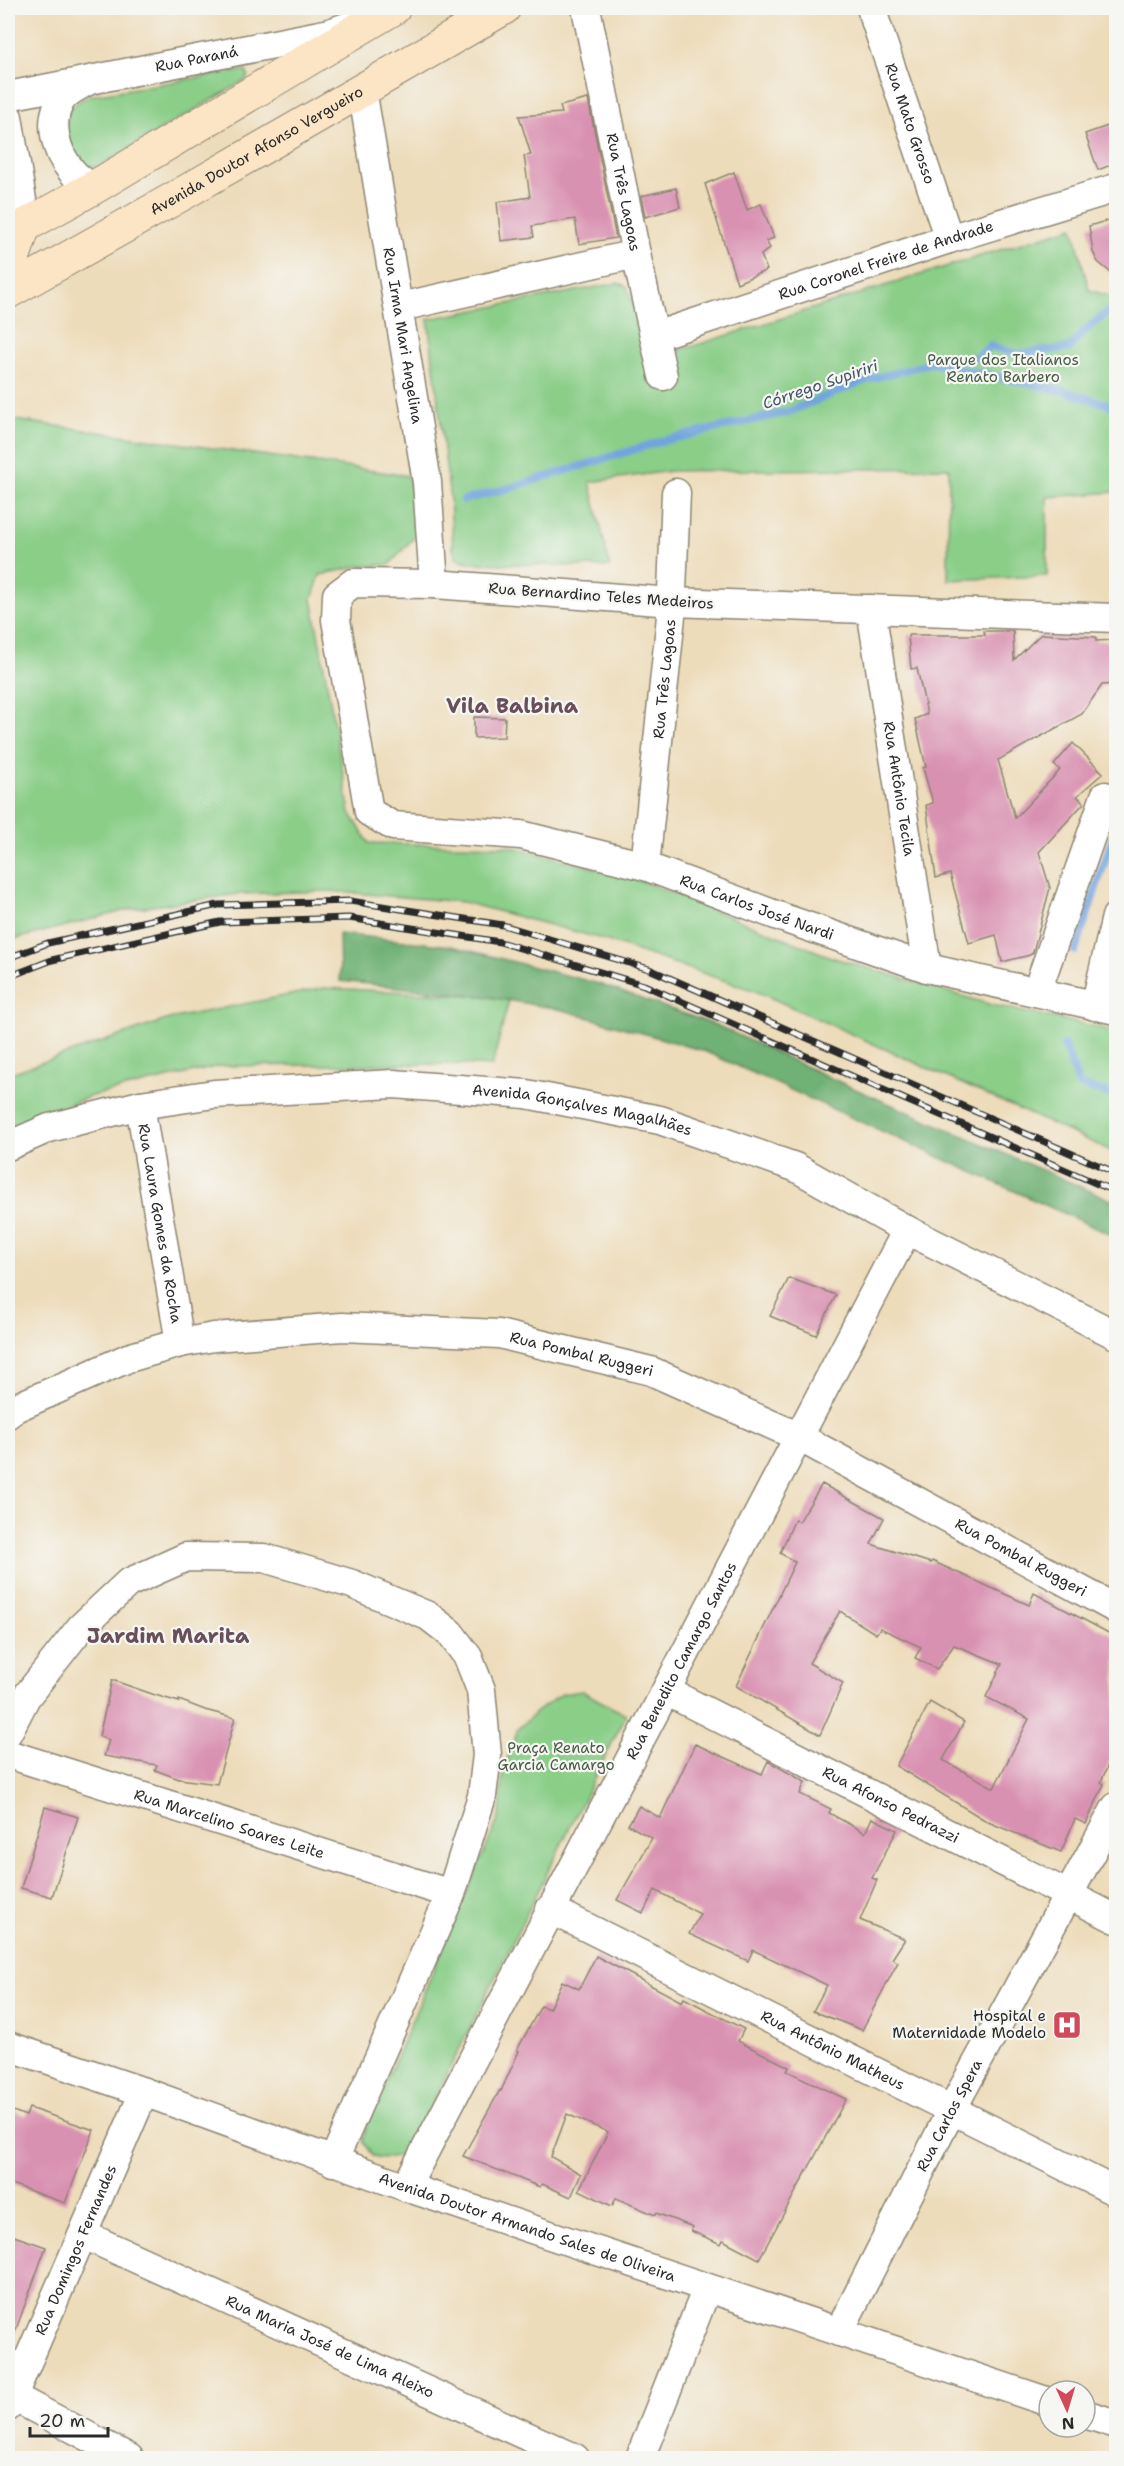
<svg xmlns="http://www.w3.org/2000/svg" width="1124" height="2466" viewBox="0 0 1124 2466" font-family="'Shantell Sans',sans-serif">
  <rect width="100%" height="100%" fill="#f6f6f2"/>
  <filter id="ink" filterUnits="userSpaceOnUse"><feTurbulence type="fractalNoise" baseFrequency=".0167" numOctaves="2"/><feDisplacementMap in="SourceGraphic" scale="12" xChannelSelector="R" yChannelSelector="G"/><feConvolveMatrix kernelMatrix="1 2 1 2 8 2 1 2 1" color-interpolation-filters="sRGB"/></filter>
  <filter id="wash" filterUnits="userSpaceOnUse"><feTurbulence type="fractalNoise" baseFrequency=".008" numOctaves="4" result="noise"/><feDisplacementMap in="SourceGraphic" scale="24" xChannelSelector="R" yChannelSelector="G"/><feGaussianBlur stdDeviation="1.35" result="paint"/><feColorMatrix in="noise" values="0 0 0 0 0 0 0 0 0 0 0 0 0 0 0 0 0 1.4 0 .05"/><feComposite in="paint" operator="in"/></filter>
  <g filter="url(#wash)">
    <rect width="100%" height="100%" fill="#eddcba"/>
    <g fill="#8ace88" stroke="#5a7c5a" stroke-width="1.5">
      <path d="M245 70 248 75 246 80 98 167C80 168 67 145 67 128 66 122 69 114 70 108L87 96Z"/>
      <path d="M1073 227 1089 290 1116 298V492L1047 497V576L948 580 949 468 671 471 590 482 610 567 470 563 456 558 453 548 450 499 428 319 618 283 627 286 645 342 671 353Z"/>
      <path d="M8 419 409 476 417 534 389 565 360 566 320 575 312 599 350 813 369 843 508 846 634 878 831 957 992 1005 1116 1031V1153L758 992 599 938 463 902 329 891 239 894 131 909 8 941Z"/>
      <path d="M324 988 484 996 509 1000 492 1066 457 1064 220 1066 91 1096 8 1129V1074L169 1019Z"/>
      <path d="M582 1691 626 1715 418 2132C403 2155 401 2162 372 2156L363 2142 367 2125 500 1815 503 1772 518 1729 537 1711 562 1694Z"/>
    </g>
    <path fill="#6fb174" stroke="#4d6e50" stroke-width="1.5" d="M339 934 452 946 596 983 716 1025 846 1085 1116 1202V1237L704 1051 563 1010 484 996 340 981Z"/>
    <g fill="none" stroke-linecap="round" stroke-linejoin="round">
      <g stroke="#72a4de" stroke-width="8">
        <path d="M939 362 977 357 990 346 1017 354 1069 348 1085 330 1116 306"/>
        <path d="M464 500 506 489 662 441 788 412 863 381 931 363 1061 390 1116 407"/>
        <path d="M1075 951 1116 828"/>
        <path d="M1064 1045 1079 1085 1116 1096"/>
      </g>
    </g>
    <g id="blocks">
      <g fill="#d991b1">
        <path d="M588 99 616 238 579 244 575 219 532 226 534 237 501 241 497 202 530 197 524 156 531 155 519 116 562 113 560 106Z"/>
        <path d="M1116 123V163L1098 170 1085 134Z"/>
        <path d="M734 172 747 210 761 204 774 238 766 241 770 248 761 255 767 270 737 283 705 184Z"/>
        <path d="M676 188 680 207 645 217 641 196Z"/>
        <path d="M1116 218V277L1098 262 1093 252 1089 226Z"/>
        <path d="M984 631H1013L1014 660 1041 634 1096 637V641L1116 640V684L1102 685 1082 714 998 760 1015 818 1060 770 1054 765 1073 743 1103 773 1077 796 1084 803 1039 852 1050 888 1033 952 1030 955 1002 962 996 935 969 943 950 874 936 878 926 805 933 803 923 768 926 767 915 719 927 714 917 668 911 669 908 635H985Z"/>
        <path d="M474 717 505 718 504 737 474 738Z"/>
        <path d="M789 1278 836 1295 816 1335 770 1316Z"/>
        <path d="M822 1484 884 1518 871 1544 931 1563 932 1561 1029 1605 1034 1593 1116 1637V1746L1101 1782 1104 1784 1086 1824 1075 1819 1061 1852 988 1822 896 1766 930 1702 964 1722 943 1760 994 1788 1029 1719 986 1697 1002 1664 954 1645 937 1669 915 1658 921 1647 880 1628 876 1634 840 1611 809 1663 843 1683 820 1735 736 1686 795 1562 780 1553 795 1519 799 1522Z"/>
        <path d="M112 1680 155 1695 179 1702V1700L205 1710 235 1718 217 1784 179 1779 155 1770 157 1765 104 1756 109 1740 99 1736Z"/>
        <path d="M695 1744 762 1774 768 1761 805 1782 800 1794 831 1809 829 1813 865 1833 872 1818 897 1830 872 1878 877 1880 860 1920 905 1939 892 1959 898 1962 862 2030 813 2011 827 1985 753 1950 748 1961 689 1934 700 1914 655 1890 643 1913 617 1900 652 1838 628 1825 639 1806 660 1818Z"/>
        <path d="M45 1807 78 1817 52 1897 21 1888Z"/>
        <path d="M596 1956 682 2002 684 1998 744 2029 738 2041 789 2067 787 2071 846 2099 759 2259 723 2240 721 2244 691 2231 693 2227 656 2213 655 2215 616 2198 612 2206 579 2190 608 2132 567 2114 551 2157 581 2174 571 2197 542 2184 540 2187 463 2156 500 2090 501 2091 519 2051 517 2050 541 2006 549 2009 562 1981 579 1989Z"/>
        <path d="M29 2108 94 2130 65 2203 8 2183V2109L26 2116Z"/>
        <path d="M8 2234 46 2247 10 2346 8 2345Z"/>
      </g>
    </g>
  </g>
  <g filter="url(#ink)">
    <use href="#blocks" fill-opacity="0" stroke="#8c8472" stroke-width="1.5"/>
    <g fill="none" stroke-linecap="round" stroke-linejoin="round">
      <g stroke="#8c8472" stroke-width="31">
        <g id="street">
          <path id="s1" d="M586 8 636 254 663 376"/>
          <path id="s2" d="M871 8 949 239"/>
          <path d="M86 82C77 87 65 92 60 102 48 123 56 152 71 170 76 177 85 183 93 188"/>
          <path id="s3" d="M362 89 427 482 434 584"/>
          <path id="s4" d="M8 96 330 33 352 25"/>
          <path d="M8 117 22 200 24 226"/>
          <path d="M400 307 636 254"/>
          <path id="s5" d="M655 336 949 239 1116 188"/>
          <path id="s6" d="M871 609 927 968"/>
          <path id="s7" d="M1116 618 672 602 434 584 353 583 337 595 336 620 369 812 393 826 521 835 645 866 789 920 927 968 1116 1010"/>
          <path id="s8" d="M645 866 671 616 676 493"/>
          <path d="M1037 991 1105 796"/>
          <path d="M1095 1006 1116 917"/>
          <path id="s9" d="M140 1105 180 1343"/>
          <path id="s10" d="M8 1146 49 1128 140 1105 214 1094 393 1084 526 1094 660 1120 795 1167 907 1230 1116 1335"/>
          <path id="s11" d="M8 1414 15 1408 128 1358 180 1343 214 1337 342 1327 499 1334 651 1371 797 1436 1116 1609"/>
          <path id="s12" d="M666 1691 1116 1919"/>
          <path d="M8 1732 26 1697 81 1627 128 1583 186 1557 264 1558 352 1584 428 1616 450 1633 468 1657 481 1690 487 1755 482 1796 451 1894 333 2162"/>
          <path id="s13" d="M8 1754 451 1894"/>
          <path id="s14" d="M550 1909 1116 2192"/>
          <path id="s15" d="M8 2046 144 2092 406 2187 1049 2402"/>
          <path id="s16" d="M406 2187 907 1230"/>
          <path id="s17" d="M84 2235 575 2458"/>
          <path id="s18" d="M839 2332 952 2109 1116 1807"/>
          <path d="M8 2394 129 2458"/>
          <path id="s19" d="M8 2407 144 2092"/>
          <path d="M1085 2414 1116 2424"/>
          <path d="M640 2458 707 2288"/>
        </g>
      </g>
      <g stroke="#8c8472" stroke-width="35">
        <g id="secondary">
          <path d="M8 235 93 188 394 8"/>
          <path d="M8 265 14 256 24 226"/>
          <path id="s20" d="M8 292 182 194 504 8"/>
        </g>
      </g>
      <use href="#street" stroke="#fff" stroke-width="28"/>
      <use href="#secondary" stroke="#fce5c4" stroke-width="33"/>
      <g stroke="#2b2b2b" stroke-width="7">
        <g id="rail">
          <path d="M8 958 48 943 218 905 350 901 503 925 649 969 1116 1173"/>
          <path d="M8 977 52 960 220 922 349 918 500 942 644 985 1116 1192"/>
        </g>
      </g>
      <use href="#rail" stroke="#f6f6f2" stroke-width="4.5" stroke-dasharray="14" stroke-linecap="butt"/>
    </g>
  </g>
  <defs>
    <g id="hospital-square" transform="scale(1.5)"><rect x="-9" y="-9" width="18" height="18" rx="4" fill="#d1495b" stroke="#f6f6f2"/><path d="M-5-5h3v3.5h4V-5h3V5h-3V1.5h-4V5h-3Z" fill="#fff"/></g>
  </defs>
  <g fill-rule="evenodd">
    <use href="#hospital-square" x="1067" y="2025"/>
  </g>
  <g text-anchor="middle" stroke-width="4.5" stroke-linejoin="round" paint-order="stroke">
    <g font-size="15" fill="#2b2b2b" stroke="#f6f6f2">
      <text dy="5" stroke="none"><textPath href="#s4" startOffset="192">Rua Paraná</textPath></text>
      <text dy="5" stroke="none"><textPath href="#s2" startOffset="122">Rua Mato Grosso</textPath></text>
      <text dy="5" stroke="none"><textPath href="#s20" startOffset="286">Avenida Doutor Afonso Vergueiro</textPath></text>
      <text dy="5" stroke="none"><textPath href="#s1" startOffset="188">Rua Três Lagoas</textPath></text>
      <text dy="5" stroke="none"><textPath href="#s5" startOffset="243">Rua Coronel Freire de Andrade</textPath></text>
      <text dy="5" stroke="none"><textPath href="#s3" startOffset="250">Rua Irma Mari Angelina</textPath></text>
      <text transform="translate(601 596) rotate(4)" y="5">Rua Bernardino Teles Medeiros</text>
      <text dy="5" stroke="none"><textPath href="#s8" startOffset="188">Rua Três Lagoas</textPath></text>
      <text dy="5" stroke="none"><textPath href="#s6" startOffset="182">Rua Antônio Tecila</textPath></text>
      <text dy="5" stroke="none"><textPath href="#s7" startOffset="1407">Rua Carlos José Nardi</textPath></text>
      <text dy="5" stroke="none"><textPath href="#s10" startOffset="584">Avenida Gonçalves Magalhães</textPath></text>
      <text dy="5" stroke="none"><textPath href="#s9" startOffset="120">Rua Laura Gomes da Rocha</textPath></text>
      <text dy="5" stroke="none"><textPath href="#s11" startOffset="592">Rua Pombal Ruggeri</textPath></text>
      <text dy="5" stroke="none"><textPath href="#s11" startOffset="1078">Rua Pombal Ruggeri</textPath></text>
      <text dy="5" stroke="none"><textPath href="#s16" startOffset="594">Rua Benedito Camargo Santos</textPath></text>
      <text dy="5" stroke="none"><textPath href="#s12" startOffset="252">Rua Afonso Pedrazzi</textPath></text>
      <text dy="5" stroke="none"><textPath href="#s13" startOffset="232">Rua Marcelino Soares Leite</textPath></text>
      <text dy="5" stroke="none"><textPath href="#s14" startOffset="316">Rua Antônio Matheus</textPath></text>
      <text dy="5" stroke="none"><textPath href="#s18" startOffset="243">Rua Carlos Spera</textPath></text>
      <text dy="5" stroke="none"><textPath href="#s15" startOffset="550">Avenida Doutor Armando Sales de Oliveira</textPath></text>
      <text dy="5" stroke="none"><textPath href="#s19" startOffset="171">Rua Domingos Fernandes</textPath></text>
      <text dy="5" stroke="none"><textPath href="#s17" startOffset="270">Rua Maria José de Lima Aleixo</textPath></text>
    </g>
    <g font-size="15" fill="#485c47" stroke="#f6f6f2">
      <text x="1003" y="365">Parque dos Italianos<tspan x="1003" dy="17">Renato Barbero</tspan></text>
      <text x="556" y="1753">Praça Renato<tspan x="556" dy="17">Garcia Camargo</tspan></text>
    </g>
    <g font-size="15" fill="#2b2b2b" stroke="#f6f6f2" text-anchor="end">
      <text x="1046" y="2021">Hospital e<tspan x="1046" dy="17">Maternidade Modelo</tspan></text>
    </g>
    <g font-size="16" font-style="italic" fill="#44556a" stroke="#f6f6f2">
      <text transform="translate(820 384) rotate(-19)" y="6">Córrego Supiriri</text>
    </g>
    <g font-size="21" font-weight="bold" fill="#684f5a" stroke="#f6f6f2">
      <text x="512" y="713">Vila Balbina</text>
      <text x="168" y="1643">Jardim Marita</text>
    </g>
  </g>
  <rect width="1124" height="2466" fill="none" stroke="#f6f6f2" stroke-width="30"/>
  <g transform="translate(1067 2409) rotate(176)"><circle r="28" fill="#f6f6f2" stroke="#a5a5a2" stroke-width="1.5"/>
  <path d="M0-4.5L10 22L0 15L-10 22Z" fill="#d1495b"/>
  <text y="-9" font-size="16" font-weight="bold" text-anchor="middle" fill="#2b2b2b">N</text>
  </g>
  <path d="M30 2427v9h78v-9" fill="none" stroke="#2b2b2b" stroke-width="3"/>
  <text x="39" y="2427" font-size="18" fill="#2b2b2b" stroke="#f6f6f2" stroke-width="4.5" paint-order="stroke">20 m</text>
</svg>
